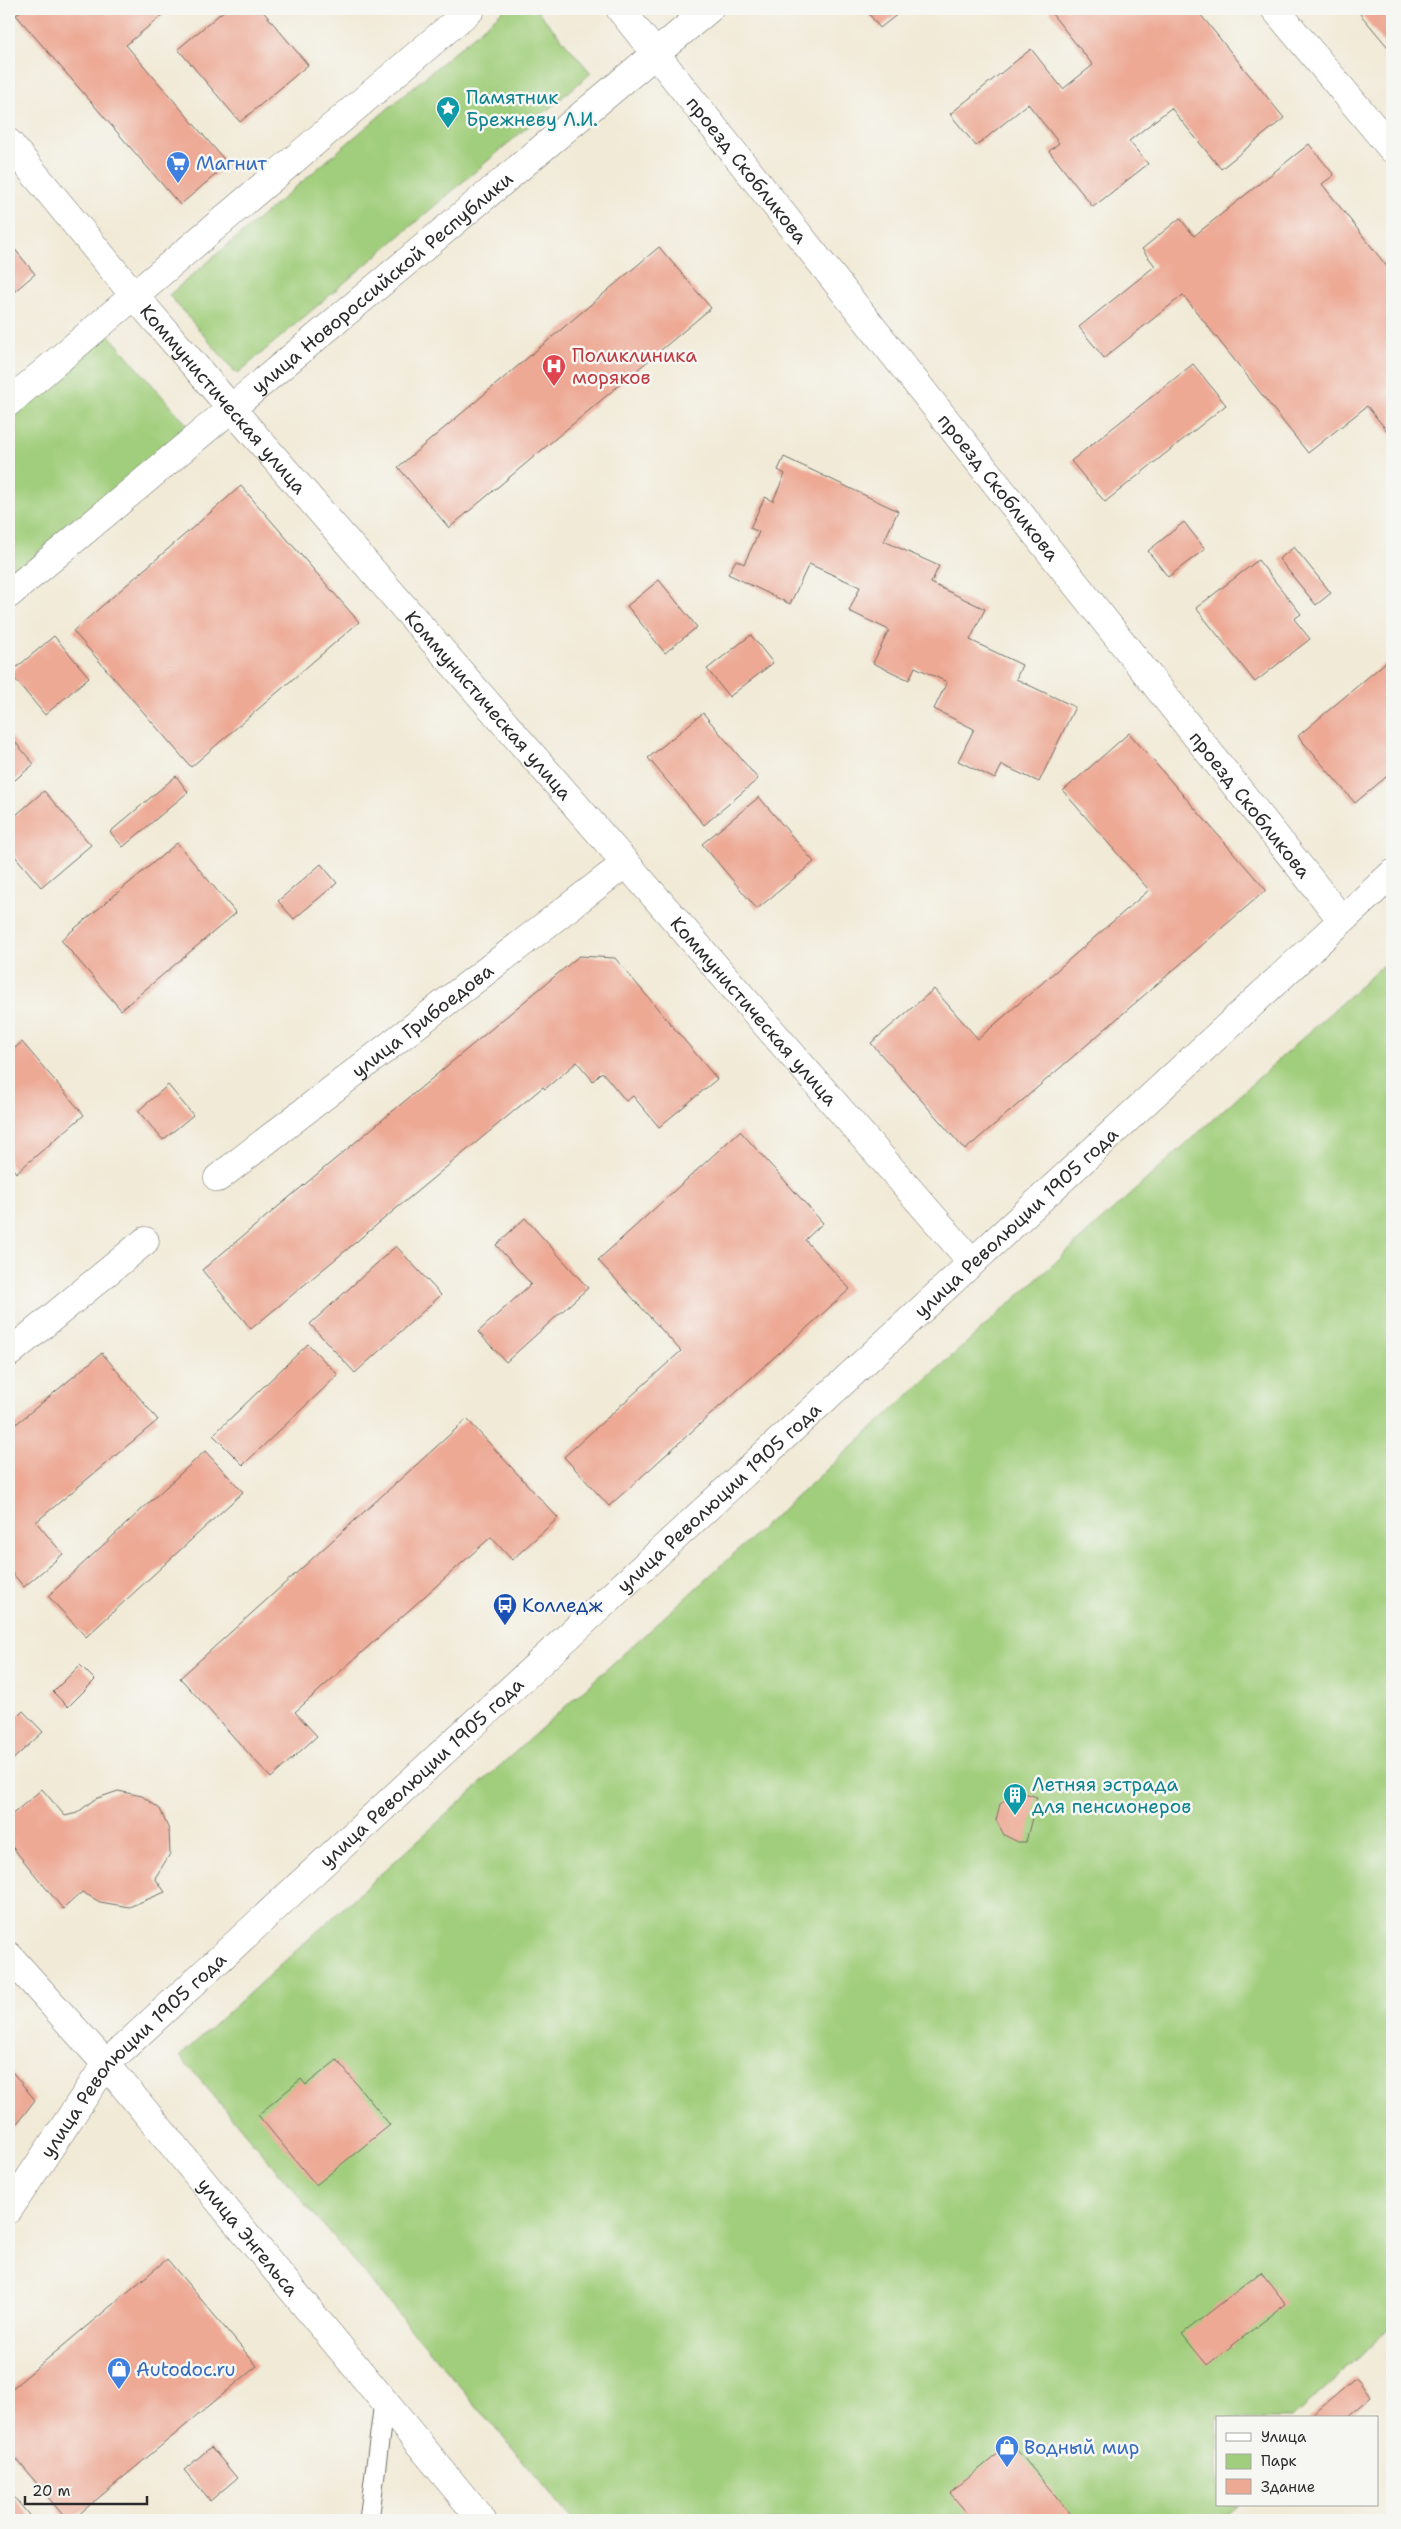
<svg xmlns="http://www.w3.org/2000/svg" width="1401" height="2529" viewBox="0 0 1401 2529" font-family="'Shantell Sans',sans-serif">
  <rect width="100%" height="100%" fill="#f6f6f2"/>
  <filter id="ink" filterUnits="userSpaceOnUse"><feTurbulence type="fractalNoise" baseFrequency=".02" numOctaves="2"/><feDisplacementMap in="SourceGraphic" scale="10" xChannelSelector="R" yChannelSelector="G"/><feConvolveMatrix kernelMatrix="1 2 1 2 8 2 1 2 1" color-interpolation-filters="sRGB"/></filter>
  <filter id="wash" filterUnits="userSpaceOnUse"><feTurbulence type="fractalNoise" baseFrequency=".0096" numOctaves="4" result="noise"/><feDisplacementMap in="SourceGraphic" scale="20" xChannelSelector="R" yChannelSelector="G"/><feGaussianBlur stdDeviation="1.12" result="paint"/><feColorMatrix in="noise" values="0 0 0 0 0 0 0 0 0 0 0 0 0 0 0 0 0 1.4 0 .05"/><feComposite in="paint" operator="in"/></filter>
  <g filter="url(#wash)">
    <rect width="100%" height="100%" fill="#f1ead7"/>
    <g fill="#a1ce7c" stroke="#667c54">
      <path d="M505 9H536L591 73 237 374 169 295Z"/>
      <path d="M108 334 189 427 9 577V420Z"/>
      <path d="M1392 957V2326L1292 2418H1217V2505H1239L1221 2520H573L180 2056Z"/>
    </g>
    <g id="blocks">
      <g fill="#eda994">
        <path d="M23 9H170L126 45 228 164 180 205 16 15Z"/>
        <path d="M226 9H261L308 65 240 122 178 49Z"/>
        <path d="M865 9H904L880 28Z"/>
        <path d="M1048 9H1196L1284 118 1221 169 1171 108 1129 141 1148 164 1093 207 1049 151 1059 143 1028 104 976 146 950 114 1031 49 1063 89 1093 65Z"/>
        <path d="M1356 9H1392V52Z"/>
        <path d="M1309 144 1334 175 1322 184 1392 273V437L1367 406 1308 453 1183 295 1104 358 1079 327 1155 266 1142 249 1180 218 1194 236Z"/>
        <path d="M9 242 35 274 9 296Z"/>
        <path d="M659 247 711 308 449 528 398 467Z"/>
        <path d="M1193 364 1226 405 1105 502 1071 461Z"/>
        <path d="M784 457 898 511 884 541 939 566 931 583 985 609 970 640 1022 665 1016 679 1075 707 1039 782 1002 765 995 779 958 761 974 729 934 709 947 682 915 667 909 680 873 663 889 630 849 611 860 587 809 564 790 604 728 574 736 560 744 564 759 532 750 528 765 497 773 501 785 474 778 470Z"/>
        <path d="M241 486 359 622 191 767 73 631Z"/>
        <path d="M1184 522 1205 549 1168 577 1148 551Z"/>
        <path d="M1294 547 1331 593 1316 605 1279 559Z"/>
        <path d="M1258 560 1301 614 1294 619 1310 639 1255 682 1196 608Z"/>
        <path d="M659 580 697 627 665 653 627 606Z"/>
        <path d="M751 635 773 663 729 697 707 669Z"/>
        <path d="M54 636 89 677 45 715 10 673Z"/>
        <path d="M1392 657V772L1355 803 1298 736Z"/>
        <path d="M703 713 758 779 704 825 648 758Z"/>
        <path d="M1129 733 1266 890 965 1150 871 1043 934 989 978 1039 1149 890 1063 791Z"/>
        <path d="M9 735 34 764 9 785Z"/>
        <path d="M176 776 188 792 123 847 110 832Z"/>
        <path d="M44 791 91 845 41 887 9 849V821Z"/>
        <path d="M759 797 814 862 757 909 702 844Z"/>
        <path d="M177 843 236 913 121 1010 61 940Z"/>
        <path d="M321 864 337 883 294 919 278 901Z"/>
        <path d="M579 956 615 958 717 1079 659 1127 633 1096 626 1101 602 1072 593 1081 577 1062 545 1089 543 1087 251 1329 202 1270Z"/>
        <path d="M22 1042 84 1115 16 1173 9 1164V1053Z"/>
        <path d="M168 1085 193 1115 163 1140 138 1111Z"/>
        <path d="M740 1131 823 1223 805 1240 850 1289 609 1506 564 1457 681 1351 598 1260Z"/>
        <path d="M525 1218 588 1288 506 1362 478 1332 531 1284 496 1245Z"/>
        <path d="M396 1246 441 1295 355 1373 310 1324Z"/>
        <path d="M308 1344 338 1375 243 1465 213 1435Z"/>
        <path d="M102 1353 158 1420 36 1522 63 1554 24 1587 9 1569V1430Z"/>
        <path d="M467 1419 558 1518 512 1560 491 1537 295 1712 317 1736 271 1778 180 1678Z"/>
        <path d="M205 1451 243 1492 86 1637 48 1596Z"/>
        <path d="M80 1665 95 1680 68 1707 53 1692Z"/>
        <path d="M9 1701 16 1710 9 1716Z"/>
        <path d="M23 1711 43 1732 10 1762 9 1725Z"/>
        <path d="M42 1789 65 1816 77 1813 95 1799 118 1791 142 1796 160 1809 169 1830 170 1854 155 1878 165 1892 129 1907 100 1902 82 1892 63 1909 9 1843V1817Z"/>
        <path d="M1021 1792 1037 1797 1026 1842H1018L1004 1835 996 1820 1000 1804 1013 1793Z"/>
        <path d="M337 2060 390 2125 316 2185 258 2115 301 2079 306 2085Z"/>
        <path d="M9 2068 35 2100 9 2134Z"/>
        <path d="M167 2259 257 2366 72 2520H67L9 2450V2391Z"/>
        <path d="M1261 2272 1286 2304 1207 2365 1182 2334Z"/>
        <path d="M1356 2378 1371 2396 1346 2418H1309Z"/>
        <path d="M1011 2443 1076 2520H973L950 2493Z"/>
        <path d="M211 2447 237 2478 210 2501 184 2470Z"/>
        <path d="M9 2491 33 2520H9Z"/>
      </g>
    </g>
  </g>
  <g filter="url(#ink)">
    <use href="#blocks" fill-opacity="0" stroke="#706e67" stroke-width="1"/>
    <g fill="none" stroke-linecap="round" stroke-linejoin="round">
      <g stroke="#706e67" stroke-width="21">
        <path id="service" d="M369 2520 384 2402"/>
      </g>
      <g stroke="#706e67" stroke-width="29">
        <g id="minor">
          <path id="s1" d="M9 143 134 295 231 408 972 1262"/>
          <path d="M9 402 471 9"/>
          <path id="s2" d="M9 594 709 9"/>
          <path id="s3" d="M218 1178 626 863"/>
          <path d="M9 1353 145 1241"/>
        </g>
      </g>
      <g stroke="#706e67" stroke-width="29">
        <g id="tertiary">
          <path id="s4" d="M620 9 1342 920"/>
          <path d="M1275 9 1392 149"/>
          <path id="s5" d="M9 1956 106 2064 482 2520"/>
          <path id="s6" d="M9 2209 106 2064 1392 874"/>
        </g>
      </g>
      <use href="#service" stroke="#fff" stroke-width="19"/>
      <use href="#minor" stroke="#fff" stroke-width="28"/>
      <use href="#tertiary" stroke="#fff" stroke-width="28"/>
    </g>
  </g>
  <defs>
    <g id="sight-pin" transform="scale(1.25)"><path d="M0 17L-7.5 6A9.5 9.5 0 1 1 7.5 6Z" fill="#0f9aa8" stroke="#f6f6f2"/><path d="M0-6L1.8-2.2L6-1.7L2.9 1.2L3.7 5.4L0 3.3L-3.7 5.4L-2.9 1.2L-6-1.7L-1.8-2.2Z" fill="#fff"/></g>
    <g id="supermarket-pin" transform="scale(1.25)"><path d="M0 17L-7.5 6A9.5 9.5 0 1 1 7.5 6Z" fill="#3f7fe0" stroke="#f6f6f2"/><path d="M-6-5.5h2.5l.6 2H6L4.5 2H-2.5L-4.4-4H-6ZM-1.5 3.2a1.3 1.3 0 1 0 .1 0ZM3 3.2a1.3 1.3 0 1 0 .1 0Z" fill="#fff"/></g>
    <g id="hospital-pin" transform="scale(1.25)"><path d="M0 17L-7.5 6A9.5 9.5 0 1 1 7.5 6Z" fill="#e0444e" stroke="#f6f6f2"/><path d="M-5-5h3v3.5h4V-5h3V5h-3V1.5h-4V5h-3Z" fill="#fff"/></g>
    <g id="bus-pin" transform="scale(1.25)"><path d="M0 17L-7.5 6A9.5 9.5 0 1 1 7.5 6Z" fill="#1a4fb4" stroke="#f6f6f2"/><path d="M-5-6H5V4H4V6H2V4H-2V6H-4V4H-5ZM-3.5-4V0h7V-4ZM-3.5 1.2v1.5H-2V1.2ZM2 1.2v1.5H3.5V1.2Z" fill="#fff"/></g>
    <g id="building-pin" transform="scale(1.25)"><path d="M0 17L-7.5 6A9.5 9.5 0 1 1 7.5 6Z" fill="#0f9aa8" stroke="#f6f6f2"/><path d="M-4-6H4V6H1V3H-1V6H-4ZM-2.5-4.3h1.7v1.8h-1.7ZM.8-4.3h1.7v1.8H.8ZM-2.5-1h1.7V.8h-1.7ZM.8-1h1.7V.8H.8Z" fill="#fff"/></g>
    <g id="shop-pin" transform="scale(1.25)"><path d="M0 17L-7.5 6A9.5 9.5 0 1 1 7.5 6Z" fill="#3f7fe0" stroke="#f6f6f2"/><path d="M-5-2.5h2.3a2.7 3.5 0 0 1 5.4 0H5L5.5 6h-11ZM-1.5-2.5h3a1.5 2.3 0 0 0-3 0Z" fill="#fff"/></g>
  </defs>
  <g fill-rule="evenodd">
    <use href="#sight-pin" x="448" y="108"/>
    <use href="#supermarket-pin" x="178" y="163"/>
    <use href="#hospital-pin" x="554" y="366"/>
    <use href="#bus-pin" x="505" y="1605"/>
    <use href="#building-pin" x="1015" y="1795"/>
    <use href="#shop-pin" x="119" y="2369"/>
    <use href="#shop-pin" x="1007" y="2447"/>
  </g>
  <g text-anchor="middle" stroke-width="5" stroke-linejoin="round" paint-order="stroke">
    <g font-size="19" fill="#0d838f" stroke="#f6f6f2" text-anchor="start">
      <text x="466" y="104">Памятник<tspan x="466" dy="22">Брежневу Л.И.</tspan></text>
      <text x="1032" y="1791">Летняя эстрада<tspan x="1032" dy="22">для пенсионеров</tspan></text>
    </g>
    <g font-size="19" fill="#366cbe" stroke="#f6f6f2" text-anchor="start">
      <text x="196" y="170">Магнит</text>
      <text x="136" y="2376">Autodoc.ru</text>
      <text x="1024" y="2454">Водный мир</text>
    </g>
    <g font-size="19" fill="#2b2b2b" stroke="#f6f6f2">
      <text dy="7" stroke="none"><textPath href="#s4" startOffset="205">проезд Скобликова</textPath></text>
      <text dy="7" stroke="none"><textPath href="#s2" startOffset="486">улица Новороссийской Республики</textPath></text>
      <text dy="7" stroke="none"><textPath href="#s1" startOffset="334">Коммунистическая улица</textPath></text>
      <text dy="7" stroke="none"><textPath href="#s4" startOffset="610">проезд Скобликова</textPath></text>
      <text dy="7" stroke="none"><textPath href="#s1" startOffset="739">Коммунистическая улица</textPath></text>
      <text dy="7" stroke="none"><textPath href="#s4" startOffset="1015">проезд Скобликова</textPath></text>
      <text dy="7" stroke="none"><textPath href="#s1" startOffset="1144">Коммунистическая улица</textPath></text>
      <text dy="7" stroke="none"><textPath href="#s3" startOffset="258">улица Грибоедова</textPath></text>
      <text dy="7" stroke="none"><textPath href="#s6" startOffset="1414">улица Революции 1905 года</textPath></text>
      <text dy="7" stroke="none"><textPath href="#s6" startOffset="1009">улица Революции 1905 года</textPath></text>
      <text dy="7" stroke="none"><textPath href="#s6" startOffset="604">улица Революции 1905 года</textPath></text>
      <text dy="7" stroke="none"><textPath href="#s6" startOffset="199">улица Революции 1905 года</textPath></text>
      <text dy="7" stroke="none"><textPath href="#s5" startOffset="369">улица Энгельса</textPath></text>
    </g>
    <g font-size="19" fill="#be3a42" stroke="#f6f6f2" text-anchor="start">
      <text x="572" y="362">Поликлиника<tspan x="572" dy="22">моряков</tspan></text>
    </g>
    <g font-size="19" fill="#164399" stroke="#f6f6f2" text-anchor="start">
      <text x="522" y="1612">Колледж</text>
    </g>
  </g>
  <rect width="1401" height="2529" fill="none" stroke="#f6f6f2" stroke-width="30"/>
  <rect x="1216" y="2416" width="162" height="90" fill="#f6f6f2" stroke="#a5a5a2"/>
  <rect x="1226" y="2433" width="25" height="8" fill="#ffffff" stroke="#a5a5a2"/>
  <text x="1261" y="2442" font-size="15" fill="#2b2b2b">Улица</text>
  <rect x="1226" y="2454" width="25" height="15" fill="#a1ce7c" stroke="#a5a5a2"/>
  <text x="1261" y="2466" font-size="15" fill="#2b2b2b">Парк</text>
  <rect x="1226" y="2479" width="25" height="15" fill="#eda994" stroke="#a5a5a2"/>
  <text x="1261" y="2492" font-size="15" fill="#2b2b2b">Здание</text>
  <path d="M25 2496v8h122v-8" fill="none" stroke="#2b2b2b" stroke-width="2.5"/>
  <text x="32" y="2496" font-size="15" fill="#2b2b2b" stroke="#f6f6f2" stroke-width="4" paint-order="stroke">20 m</text>
</svg>
